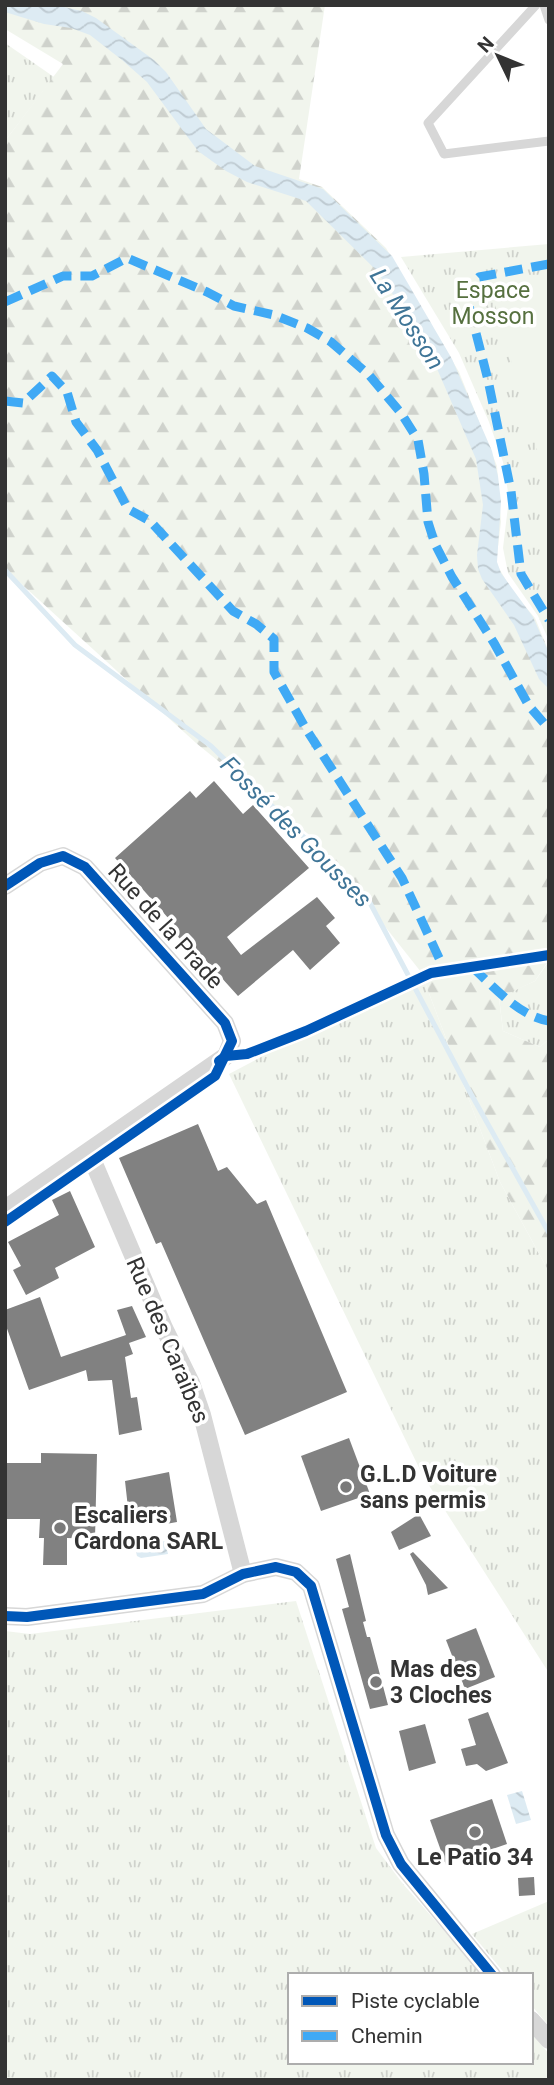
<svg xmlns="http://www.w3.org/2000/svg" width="554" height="2085" viewBox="0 0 554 2085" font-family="Roboto,sans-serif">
  <defs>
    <pattern id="grass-tufts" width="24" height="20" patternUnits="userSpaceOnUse" patternTransform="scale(1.75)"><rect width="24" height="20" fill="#f1f5ed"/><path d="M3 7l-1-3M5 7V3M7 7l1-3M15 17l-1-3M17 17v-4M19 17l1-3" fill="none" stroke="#cfd2cc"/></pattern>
    <pattern id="forest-firs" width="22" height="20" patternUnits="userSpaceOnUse" patternTransform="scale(1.75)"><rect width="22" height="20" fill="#f1f5ed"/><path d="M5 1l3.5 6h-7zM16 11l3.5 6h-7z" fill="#cfd2cc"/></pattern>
    <pattern id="water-waves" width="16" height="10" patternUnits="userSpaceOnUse" patternTransform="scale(1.75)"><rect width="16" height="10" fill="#ddebf3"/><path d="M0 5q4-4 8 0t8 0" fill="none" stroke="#becad1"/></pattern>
  </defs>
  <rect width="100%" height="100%" fill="#fff"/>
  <g fill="url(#grass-tufts)">
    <path d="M5 43 54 77 5 141Z"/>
    <path d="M549 244V641L538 616 508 573 503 548 509 498 503 462 489 422 459 353 401 257Z"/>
    <path d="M549 961V1039L540 1047 503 1031 499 997 535 981Z"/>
    <path d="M421 972 500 1182 549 1272V1673L423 1476 229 1074Z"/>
    <path d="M296 1601 376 1848 403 1884 483 1975H290V2062H531V2032L549 2054V2080H5V1631L30 1634Z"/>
    <path d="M549 1901V2026L531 2005V1975H506L472 1934Z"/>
  </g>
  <path fill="url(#forest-firs)" d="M5 5H325L299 179 322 187 386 248 459 372 497 466 501 522 496 563 513 592 535 618 549 652V950L525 960 473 967 549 960 535 981 499 998 503 1031 540 1047 549 1039V1272L500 1182 421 972 318 842 196 743 5 569V141L63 64 5 29Z"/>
  <path fill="#f1f5ed" d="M549 286V491L494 301Z"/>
  <g fill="url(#water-waves)">
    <path d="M5 5H55L82 11 96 18 154 60 166 72 206 129 255 166 323 189 392 256 452 359 492 451 498 476 501 502 497 562 501 573 533 617 549 653V689L539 679 514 625 482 579 478 569 477 555 483 505 476 459 438 371 399 303 375 269 306 201 247 182 226 171 198 151 147 82 122 60 90 35 71 28 44 24 5 12Z"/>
    <path d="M146 1537 155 1543 165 1541 168 1554 141 1558 137 1556 133 1540Z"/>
    <path d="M522 1791 531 1820 516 1824 507 1795Z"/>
  </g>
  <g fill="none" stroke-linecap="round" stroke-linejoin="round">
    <path stroke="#ddebf3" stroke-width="5" d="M5 570 75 645 211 746 369 901 471 1094 549 1233"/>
  </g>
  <g fill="#818181">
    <path d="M214 781 243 814 253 805 309 868 227 937 241 955 317 897 335 918 326 926 340 943 310 970 293 950 238 996 192 945 189 949 173 931 177 928 115 858 190 791 196 798Z"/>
    <path d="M198 1124 218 1171 227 1167 257 1204 266 1200 347 1392 245 1435 161 1242 156 1244 119 1158Z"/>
    <path d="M70 1191 95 1247 55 1268 59 1278 26 1295 13 1270 21 1266 8 1242 59 1215 52 1200Z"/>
    <path d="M40 1297 61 1357 126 1335 117 1310 132 1306 146 1337 129 1343 133 1354 125 1357 131 1398 137 1397 142 1430 119 1435 112 1380 88 1381 86 1370 29 1390 5 1323V1310Z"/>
    <path d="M349 1438 370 1494 321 1511 301 1456Z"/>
    <path d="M41 1453 97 1454 95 1539 67 1538V1565H43L44 1538H39L40 1519H5V1463H41Z"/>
    <path d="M169 1472 177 1522 166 1524 152 1515 129 1517 125 1481Z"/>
    <path d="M419 1514 431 1536 399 1550 391 1532Z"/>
    <path d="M413 1552 448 1588 428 1595 426 1585 410 1554Z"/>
    <path d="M350 1554 366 1621 363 1622 367 1637H370L388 1705 370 1709 342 1609 349 1607 336 1559Z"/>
    <path d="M476 1628 495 1677 465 1689 446 1640Z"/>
    <path d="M488 1712 508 1763 486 1771 477 1764 466 1766 461 1749 476 1745 468 1719Z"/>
    <path d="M425 1724 436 1763 409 1771 399 1731Z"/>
    <path d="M492 1799 507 1844 446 1865 430 1820Z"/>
    <path d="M534 1877 535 1895 519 1896 518 1878Z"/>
  </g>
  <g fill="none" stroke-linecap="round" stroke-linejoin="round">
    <g stroke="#d7d7d7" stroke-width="9">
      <path d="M536 5 428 123 444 154 549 141"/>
      <path d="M544 5 549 20"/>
    </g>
    <g stroke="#d7d7d7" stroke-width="18">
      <path d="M5 886 40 863 63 856 85 867 225 1023 232 1041 226 1056 5 1209"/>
      <path d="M89 1152 164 1328 191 1383 202 1415 243 1574"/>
      <path d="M5 1616 27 1617 203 1594 243 1574 276 1567 296 1572 311 1586 386 1835 401 1864 492 1975"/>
      <path d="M531 2020 549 2040"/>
    </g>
    <g stroke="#3fa9f5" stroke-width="9" stroke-dasharray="18 9" stroke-linecap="butt">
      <path d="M549 264 479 277 465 290 488 380 511 491 521 574 549 620"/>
      <path d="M5 302 63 276H92L127 258 207 292 234 306 274 315 307 328 331 342 369 375 401 413 418 440 424 474 428 522 435 544 452 577 494 643 529 706 549 729"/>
      <path d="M5 401 23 403 52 376 67 392 76 422 97 450 128 509 150 521 233 611 256 624 274 639V672L306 729 402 878 445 971"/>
      <path d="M472 967C494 987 519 1016 549 1021"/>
    </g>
    <g stroke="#fff" stroke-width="15">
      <g id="cycleway">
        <path d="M5 886 40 863 63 856 85 867 225 1023 232 1041 215 1076 5 1222"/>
        <path d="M219 1061 226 1056 247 1054 306 1031 431 973 549 955"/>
        <path d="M5 1616 27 1617 203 1594 243 1574 276 1567 296 1572 311 1586 386 1835 401 1864 492 1975"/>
      </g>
    </g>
    <use href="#cycleway" stroke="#0057b8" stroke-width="10"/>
  </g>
  <g fill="#7a7a7a" stroke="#fff" stroke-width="2.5">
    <circle cx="346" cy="1487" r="7"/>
    <circle cx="60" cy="1528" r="7"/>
    <circle cx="376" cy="1682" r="7"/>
    <circle cx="475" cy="1832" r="7"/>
  </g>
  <g text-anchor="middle" stroke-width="7" stroke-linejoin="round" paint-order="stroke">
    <g font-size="23" fill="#56703f" stroke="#fff">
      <text x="493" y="298">Espace<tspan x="493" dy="26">Mosson</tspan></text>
    </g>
    <g font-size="23" fill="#333" stroke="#fff">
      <text transform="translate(166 926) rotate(48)" y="8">Rue de la Prade</text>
      <text transform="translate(168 1340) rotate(67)" y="8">Rue des Caraïbes</text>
    </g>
    <g font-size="23" font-weight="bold" fill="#333" stroke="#fff" text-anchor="start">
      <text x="360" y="1482">G.L.D Voiture<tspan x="360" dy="26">sans permis</tspan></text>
      <text x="74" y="1523">Escaliers<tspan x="74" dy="26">Cardona SARL</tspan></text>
      <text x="390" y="1677">Mas des<tspan x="390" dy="26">3 Cloches</tspan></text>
      <text x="475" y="1865" text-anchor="middle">Le Patio 34</text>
    </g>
    <g font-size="24" font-style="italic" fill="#3f7597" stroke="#fff">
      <text transform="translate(407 319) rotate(57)" y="8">La Mosson</text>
      <text transform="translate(296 832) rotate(45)" y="8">Fossé des Gousses</text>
    </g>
  </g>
  <rect width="554" height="2085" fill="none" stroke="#333333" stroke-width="14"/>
  <rect x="288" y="1973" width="245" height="91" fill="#ffffff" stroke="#adadad" stroke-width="2"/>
  <rect x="302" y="1996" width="35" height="10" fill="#0057b8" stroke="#adadad" stroke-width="2"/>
  <text x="351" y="2008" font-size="21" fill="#333333">Piste cyclable</text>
  <rect x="302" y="2031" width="35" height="10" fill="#3fa9f5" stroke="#adadad" stroke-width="2"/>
  <text x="351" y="2043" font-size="21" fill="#333333">Chemin</text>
  <g transform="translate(498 56) rotate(313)" stroke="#ffffff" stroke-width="5" paint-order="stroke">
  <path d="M0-5L12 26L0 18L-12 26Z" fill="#333333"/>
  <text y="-10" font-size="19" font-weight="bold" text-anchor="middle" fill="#333333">N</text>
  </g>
</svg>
